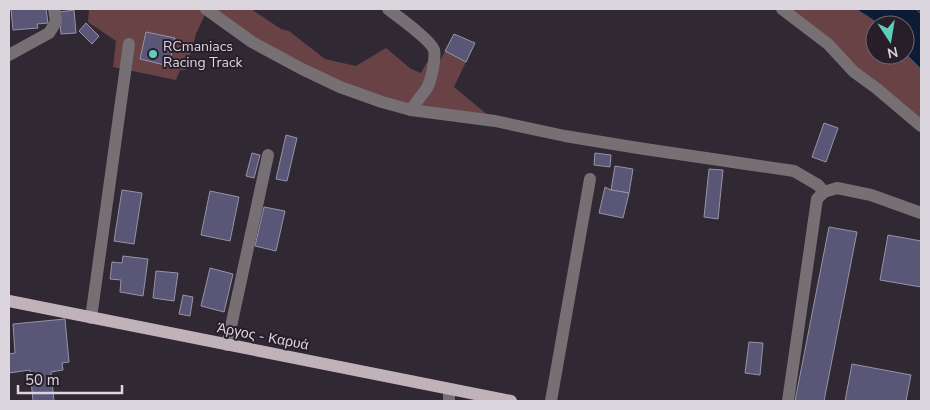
<svg xmlns="http://www.w3.org/2000/svg" width="930" height="410" viewBox="0 0 930 410" font-family="'Nunito Sans',sans-serif">
  <rect width="100%" height="100%" fill="#302833"/>
  <g fill="#694246">
    <path d="M89 9H251L281 29 289 31 325 59 356 66 386 48 411 69 421 73 427 62 439 63 454 34 475 43 454 87 495 121 440 113 340 87 207 10 196 34 186 70H180L176 80 113 67 116 41 88 22Z"/>
    <path d="M782 9H856L873 20 878 25H875V55H905V53L921 69V126Z"/>
  </g>
  <path fill="#0d1b36" stroke="#4b5368" d="M856 9H916L921 14V69L905 53V25H878L873 20Z"/>
  <g fill="#5a5678" stroke="#9694a4">
    <path d="M11 9H46L48 23 37 24 38 28 13 30Z"/>
    <path d="M74 10 76 33 61 34 59 12Z"/>
    <path d="M86 23 99 36 92 44 79 31Z"/>
    <path d="M146 32 175 38 169 66 140 59Z"/>
    <path d="M454 34 475 43 466 62 445 51Z"/>
    <path d="M824 123 838 128 826 162 812 157Z"/>
    <path d="M286 135 297 138 287 181 276 179Z"/>
    <path d="M252 153 260 155 254 178 246 176Z"/>
    <path d="M595 153 611 155 610 167 594 165Z"/>
    <path d="M615 166 633 169 629 193 611 190Z"/>
    <path d="M709 169 723 170 718 219 704 217Z"/>
    <path d="M605 187 611 190 629 193 623 218 599 213Z"/>
    <path d="M122 190 142 193 134 244 114 241Z"/>
    <path d="M210 191 239 197 230 241 201 235Z"/>
    <path d="M264 207 285 211 276 251 255 246Z"/>
    <path d="M829 227 857 232 824 401H795Z"/>
    <path d="M888 235 921 241V287L880 280Z"/>
    <path d="M123 256 148 259 143 296 120 292 121 280 110 279 112 262 122 263Z"/>
    <path d="M210 268 233 274 224 312 201 306Z"/>
    <path d="M156 271 178 273 174 301 153 298Z"/>
    <path d="M183 295 193 297 190 316 179 314Z"/>
    <path d="M65 319 69 362 62 363 63 370 51 372 54 401H33L30 370 9 373V354L15 353 13 324Z"/>
    <path d="M749 342 763 343 760 375 745 373Z"/>
    <path d="M852 364 911 375 906 401H845Z"/>
  </g>
  <g fill="none" stroke-linecap="round" stroke-linejoin="round">
    <g stroke="#766f73" stroke-width="12">
      <path d="M206 9 252 42 302 69 340 87 382 102 411 110 495 121 565 136 638 148 794 171 818 185 824 192"/>
      <path d="M388 9C397 16 431 40 434 50 436 58 431 81 427 88 422 95 416 102 411 110"/>
      <path d="M782 9 828 44 854 72 876 88 921 126"/>
      <path d="M9 55 49 33 56 22 54 9"/>
      <path d="M91 318 129 44"/>
      <path d="M227 345 268 155"/>
      <path d="M449 389V401"/>
      <path d="M551 401 590 179"/>
      <path d="M788 401 817 199 824 192 837 188 871 195 921 213"/>
    </g>
    <path stroke="#c1b2ba" stroke-width="12" d="M9 301 511 401"/>
  </g>
  <circle fill="#5dceb9" stroke="#271e29" stroke-width="2" cx="153" cy="54" r="5"/>
  <g text-anchor="middle" stroke-width="4" stroke-linejoin="round" paint-order="stroke">
    <g font-size="14" fill="#dbd6dd" stroke="#271e29" text-anchor="start">
      <text x="163" y="51">RCmaniacs<tspan x="163" dy="16">Racing Track</tspan></text>
    </g>
    <g font-size="14" fill="#dbd6dd" stroke="#271e29">
      <text transform="translate(263 336) rotate(11)" y="5">Άργος - Καρυά</text>
    </g>
  </g>
  <rect width="930" height="410" fill="none" stroke="#dbd6dd" stroke-width="20"/>
  <g transform="translate(890 40) rotate(168)"><circle r="24" fill="#271e29" stroke="#6f6871"/>
  <path d="M0-4L9 19L0 12L-9 19Z" fill="#5dceb9"/>
  <text y="-8" font-size="14" font-weight="bold" text-anchor="middle" fill="#dbd6dd">N</text>
  </g>
  <path d="M18 385v8h104v-8" fill="none" stroke="#dbd6dd" stroke-width="2.5"/>
  <text x="25" y="385" font-size="15" fill="#dbd6dd" stroke="#271e29" stroke-width="4" paint-order="stroke">50 m</text>
</svg>
